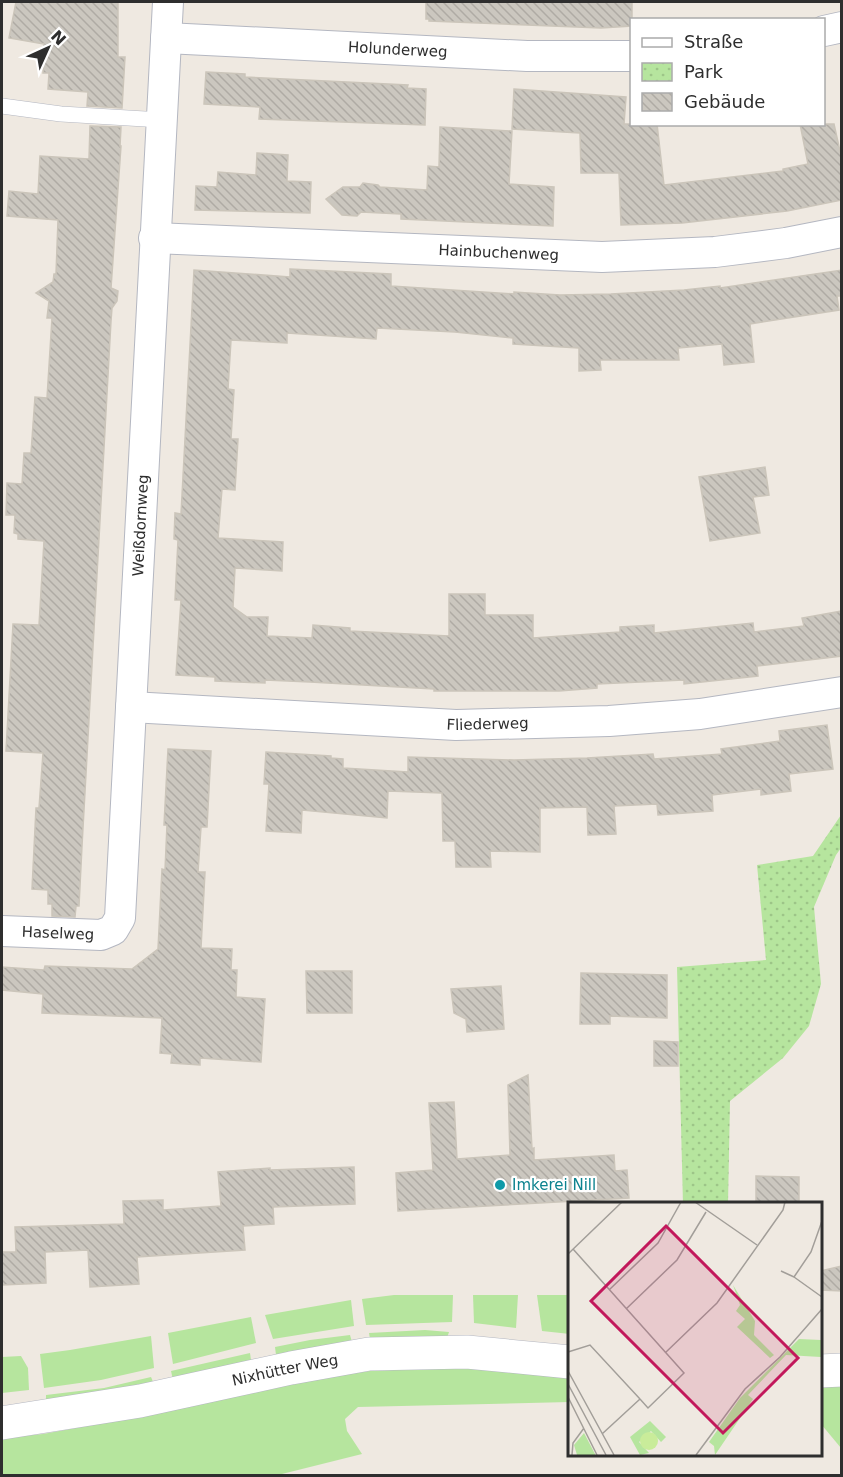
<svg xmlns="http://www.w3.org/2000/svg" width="843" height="1477" viewBox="0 0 843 1477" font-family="'DejaVu Sans',sans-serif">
  <defs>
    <pattern id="park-dots" width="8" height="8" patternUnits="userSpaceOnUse" patternTransform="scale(1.5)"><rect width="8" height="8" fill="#b6e59e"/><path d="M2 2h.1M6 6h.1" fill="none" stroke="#9dc588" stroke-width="1.8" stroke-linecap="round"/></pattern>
    <pattern id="building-back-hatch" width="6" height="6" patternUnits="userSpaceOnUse" patternTransform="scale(1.5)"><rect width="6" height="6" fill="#cbc7bf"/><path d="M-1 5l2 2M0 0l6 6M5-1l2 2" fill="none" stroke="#afaba4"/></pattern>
  </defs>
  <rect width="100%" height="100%" fill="#efe9e1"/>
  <g fill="#b6e59e">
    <path d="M394 1295H453L452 1322 366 1325 362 1299Z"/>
    <path d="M473 1295H518L516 1328 474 1323Z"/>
    <path d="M537 1295H570V1334L542 1331Z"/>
    <path d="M351 1300 354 1326 273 1339 265 1315Z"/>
    <path d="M251 1317 256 1343 173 1364 168 1333Z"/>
    <path d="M425 1330 449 1332 447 1338 370 1339 369 1333Z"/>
    <path d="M350 1335 352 1342 276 1355 275 1347 310 1340Z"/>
    <path d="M151 1336 154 1368 101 1380 44 1388 40 1354 70 1350Z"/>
    <path d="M250 1353 251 1360 173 1380 171 1371Z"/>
    <path d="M21 1356 28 1368 29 1390 2 1393V1357Z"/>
    <path d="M464 1367 570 1375V1402L358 1407 345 1419 347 1431 362 1454 278 1475 2 1476V1438L43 1434 146 1415 293 1380 370 1371Z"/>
    <path d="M151 1377 154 1384 46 1405V1395L104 1388Z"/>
    <path d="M841 1381V1448L821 1424 820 1382Z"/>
  </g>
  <path fill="url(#park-dots)" d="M841 815V848L836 855 814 907 821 984 809 1026 783 1058 730 1101 728 1204H683L677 967 766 960 757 865 813 856Z"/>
  <g fill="url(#building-back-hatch)" stroke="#cbc5ba" stroke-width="1.5">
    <path d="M16 2H118V57H125L122 108 87 106 88 92 48 89 49 73H43L44 44 9 38Z"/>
    <path d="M426 2H632V26L601 28 429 21V19H426Z"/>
    <path d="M206 72 245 74V77L408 85 407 88 426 89 425 125 259 119 260 107 204 104Z"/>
    <path d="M514 89 626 97 624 124H657L664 185 783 171V169L808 164 800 124H834L842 160V200L787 211 682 223 621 225 619 173H581L580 133 512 129Z"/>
    <path d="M90 126 121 127 120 146H121L111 288 118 291 117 301 112 308 111 321 82 846 79 906H76L75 917 52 916V904H48V890L32 889 36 808H39L43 753 6 751 13 624 39 625 44 541 18 539V534L14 533 15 515H6L7 483 22 484 24 453H31L35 397 47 398 52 318H47L49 301 36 293 53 282 54 274H56L58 220 7 216 9 191 38 194 40 156 89 159Z"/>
    <path d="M440 127 512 131 509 184 554 187 553 226 401 219V214L361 212 357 216 342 215 326 199 343 187H360L363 183 378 185 380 187 427 190 428 166 439 167Z"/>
    <path d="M257 153 288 155 287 181 311 182 310 213 195 210 196 186 217 187 218 172 256 175Z"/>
    <path d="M290 269 391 274V286L514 294V292L560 295 611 294 684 290 720 286V288L842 270V296H837L839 310 750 324 754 362 724 365 722 344 678 348 679 360H600L601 370 579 371V348L513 344V338L455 332 377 328 376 339 287 333V343L231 340 228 389 234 390 231 439H238L235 490 222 489 218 538 283 542 282 571 235 568 233 607 247 617H268L267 636 312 638 313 625 350 628V631L449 636V594H485V615H533V638L620 632V627L654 625V633L753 623 754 632 804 626 802 618 842 611V656L757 666 758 676 684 684V680L597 684V688L559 691H434V689L310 682 265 680V683L215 681V677L176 675 181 600H175L178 540 174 539 175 513 181 514 194 270 290 277Z"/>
    <path d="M765 467 769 495 753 497 760 533 710 541 699 477Z"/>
    <path d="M827 725 833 769 789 774 791 791 761 795V789L712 795 713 811 658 815 657 804 614 806 616 834 588 835 587 807 540 808V852L490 851 491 867H456L455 841H443L442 793 388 791 387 818 302 810 301 833 266 831 269 784H264L266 752 331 756V758L343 759V768L408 772V757L514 760 587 758 653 754 654 759 722 754 721 749 780 741 779 731Z"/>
    <path d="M168 749 211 751 207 827H201L198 872H205L201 948 232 949 231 970H237L236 997 265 999 261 1062 200 1058V1065L171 1063 172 1054 160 1053 162 1018 42 1013 43 994 2 990V967L44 970 45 966 132 969 158 949 162 869 165 870 167 825H164Z"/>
    <path d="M306 971H352V1013H307Z"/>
    <path d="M581 973 667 975V1018L610 1016V1024H580Z"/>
    <path d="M501 986 504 1029 467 1032 466 1019 454 1013 451 989Z"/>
    <path d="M654 1041 678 1042V1066H654Z"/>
    <path d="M528 1075 532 1149 534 1148V1160L614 1155 615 1171 627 1170 629 1198 398 1211 396 1173 433 1170 429 1103 454 1102 457 1159 510 1155 508 1085Z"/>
    <path d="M354 1167 355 1204 273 1207 274 1224 243 1226 245 1250 137 1257 139 1284 90 1287 88 1250 45 1252 46 1283 2 1285V1252H16L15 1227 124 1224 123 1201 163 1200V1210L221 1206 218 1172 270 1168V1170Z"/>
    <path d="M756 1176 799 1177V1204H756Z"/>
    <path d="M842 1266V1291L820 1290V1271Z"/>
  </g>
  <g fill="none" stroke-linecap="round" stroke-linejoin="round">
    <g stroke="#b4b7c1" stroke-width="16">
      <path id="lane" d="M2 106 61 114 162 120"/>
    </g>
    <g stroke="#b4b7c1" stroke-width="32">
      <g id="street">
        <path d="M824 31 842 27"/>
        <path id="s1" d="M166 38 527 56H632"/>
        <path id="s2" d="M154 238 602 257 715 252 786 243 842 232"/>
        <path id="s3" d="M131 707 456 725 609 721 700 714 842 692"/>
        <path id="s4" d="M2 931 101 935 113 930 120 918 168 2"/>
      </g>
    </g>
    <g stroke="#b4b7c1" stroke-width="34">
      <g id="secondary">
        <path d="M820 1371 842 1370"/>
        <path id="s5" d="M2 1423 140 1401 291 1368 369 1354 467 1352 570 1362"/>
      </g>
    </g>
    <use href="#lane" stroke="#fff" stroke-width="15"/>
    <use href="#street" stroke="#fff" stroke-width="30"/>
    <use href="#secondary" stroke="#fff" stroke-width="33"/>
  </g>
  <circle fill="#0f9aa8" stroke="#fff" stroke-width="2" cx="500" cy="1185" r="6"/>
  <g text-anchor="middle" stroke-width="4.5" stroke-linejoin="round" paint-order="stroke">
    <g font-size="15" fill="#2e2e2e" stroke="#fff">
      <text dy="5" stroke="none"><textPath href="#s1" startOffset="232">Holunderweg</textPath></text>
      <text dy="5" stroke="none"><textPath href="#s2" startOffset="345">Hainbuchenweg</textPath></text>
      <text dy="5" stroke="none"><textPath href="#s4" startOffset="519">Weißdornweg</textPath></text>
      <text dy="5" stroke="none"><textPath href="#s3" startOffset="357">Fliederweg</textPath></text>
      <text dy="5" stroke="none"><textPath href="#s4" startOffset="56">Haselweg</textPath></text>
      <text dy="5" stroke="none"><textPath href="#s5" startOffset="288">Nixhütter Weg</textPath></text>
    </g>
    <g font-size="15" fill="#0d838f" stroke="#fff" text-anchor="start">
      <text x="512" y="1190">Imkerei Nill</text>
    </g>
  </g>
  <g transform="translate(568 1202)">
    <rect width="254" height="254" fill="#efe9e1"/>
    <path d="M231 137 253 138V155L218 153 180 193 185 197 147 253 146 244 141 240 172 196ZM16 231 27 252V253H9L6 243Z" fill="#b6e59e"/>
    <path d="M165 83 187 119 186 133 206 153 202 156 169 125 177 117 168 109 172 103ZM82 219 98 235 93 240 83 229 71 240 81 251 72 253 62 235Z" fill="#b6e59e"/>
    <path d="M72 239a9 9 0 1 1 18 0a9 9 0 1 1-18 0Z" fill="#c9ec9a"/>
    <path fill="none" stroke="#a29e99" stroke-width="1.5" d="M127 0 189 43M5 47 116 171 80 206 72 197 34 232M0 52 54 0M213 69 226 75 243 50 254 19M226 75 254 95M41 88 90 41 113 0M58 107 109 58 138 10M0 150 22 143 72 197M97 151 149 101 215 8 217 0M0 169 46 253M0 182 38 253M0 195 29 253M4 253 5 241 16 226M128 253 177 187 212 155 254 107"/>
    <path fill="#c2185b" fill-opacity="0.15" stroke="#c2185b" stroke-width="3" d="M98 24 230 156 155 231 23 99Z"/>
    <rect width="254" height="254" fill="none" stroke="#2e2e2e" stroke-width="3"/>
  </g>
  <rect width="843" height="1477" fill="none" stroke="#2e2e2e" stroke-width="6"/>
  <rect x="630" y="18" width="195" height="108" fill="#ffffff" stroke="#ababab" stroke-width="1.5"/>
  <rect x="642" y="38" width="30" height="9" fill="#ffffff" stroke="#ababab" stroke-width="1.5"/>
  <text x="684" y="48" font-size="18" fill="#2e2e2e">Straße</text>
  <rect x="642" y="63" width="30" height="18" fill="url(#park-dots)" stroke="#ababab" stroke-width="1.5"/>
  <text x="684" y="78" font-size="18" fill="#2e2e2e">Park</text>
  <rect x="642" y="93" width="30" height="18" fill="url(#building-back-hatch)" stroke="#ababab" stroke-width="1.5"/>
  <text x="684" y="108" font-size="18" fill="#2e2e2e">Gebäude</text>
  <g transform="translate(48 48) rotate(45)" stroke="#ffffff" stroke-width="4.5" paint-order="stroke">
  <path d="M0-4.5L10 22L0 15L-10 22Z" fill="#2e2e2e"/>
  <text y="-9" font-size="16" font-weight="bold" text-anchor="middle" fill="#2e2e2e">N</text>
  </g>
</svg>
